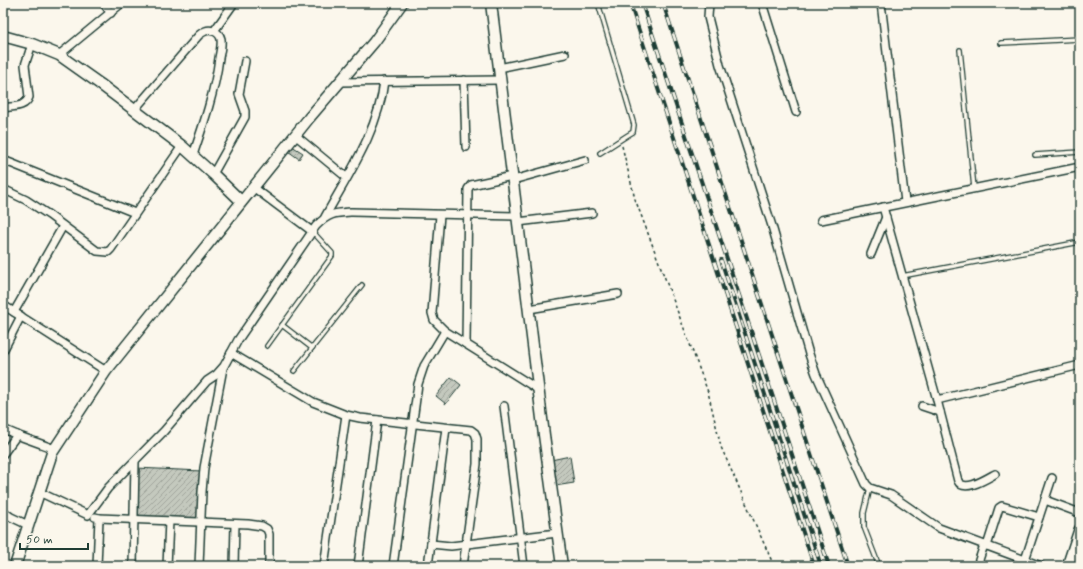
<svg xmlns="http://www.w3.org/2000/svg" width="1083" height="569" viewBox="0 0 1083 569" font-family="Mynerve,sans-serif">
  <defs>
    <pattern id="building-hatch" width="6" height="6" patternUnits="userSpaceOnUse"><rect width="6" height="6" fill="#c4c9be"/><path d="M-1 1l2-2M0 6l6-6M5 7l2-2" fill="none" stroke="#9fa49b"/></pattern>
  </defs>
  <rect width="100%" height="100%" fill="#fbf7ec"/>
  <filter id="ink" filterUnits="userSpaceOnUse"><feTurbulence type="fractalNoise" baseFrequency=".025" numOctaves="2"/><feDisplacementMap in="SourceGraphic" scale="8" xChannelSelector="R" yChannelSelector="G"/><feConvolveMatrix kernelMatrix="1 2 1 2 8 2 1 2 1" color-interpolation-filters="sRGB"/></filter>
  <g filter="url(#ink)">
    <g fill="url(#building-hatch)" stroke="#1f3d34">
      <path d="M1077 6H1080V31Z"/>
      <path d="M292 146 303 153 299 159 288 151Z"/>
      <path d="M451 377 461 385 446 404 436 396Z"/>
      <path d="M570 456 574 483 555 486 551 460Z"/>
      <path d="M136 468 202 471 199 521 135 519Z"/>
    </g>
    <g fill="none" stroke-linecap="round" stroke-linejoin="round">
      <g stroke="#1f3d34" stroke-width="6">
        <g id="lane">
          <path d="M598 3 634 125 633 132 628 135 600 153"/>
          <path d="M1001 43 1080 39"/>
          <path d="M960 50 974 188"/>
          <path d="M1035 155 1080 152"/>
          <path d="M902 276 1080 242"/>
          <path d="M282 325 312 348"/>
          <path d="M267 346 332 256V253L313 232"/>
          <path d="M294 371 362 285"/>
          <path d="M870 488 864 513V527L879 566"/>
        </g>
      </g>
      <g stroke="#1f3d34" stroke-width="10">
        <g id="street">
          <path d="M103 3 111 13"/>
          <path d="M709 3 708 17 720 65 772 226 809 354 816 374 866 484 870 488 891 495 939 528 1041 566"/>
          <path d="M762 3 796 112"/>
          <path d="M881 3 905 202"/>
          <path d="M214 31 234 3"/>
          <path d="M59 55 122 3"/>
          <path d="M499 68 565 54"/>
          <path d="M464 80 466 147"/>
          <path d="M339 82 500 80"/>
          <path d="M3 108C13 106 25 108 29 97L25 65 32 44"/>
          <path d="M135 109 199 35C203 32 207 29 213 31 217 32 220 35 221 39 222 45 220 52 219 58 215 91 204 123 193 155"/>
          <path d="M295 135 346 177"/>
          <path d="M3 160 135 213"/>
          <path d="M213 174 245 117V111L239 94 245 61"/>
          <path d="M513 180 585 160"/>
          <path d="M253 187 313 232"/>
          <path d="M3 189 26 200 49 215 97 251 108 252 111 249 182 146"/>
          <path d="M883 207 937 400 958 481C964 493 986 479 995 474"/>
          <path d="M440 215 432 313 434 320 445 331 539 390"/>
          <path d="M325 217C348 175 379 130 384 81"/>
          <path d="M821 220 1080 167"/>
          <path d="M518 222 592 213"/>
          <path d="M871 254 886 217"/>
          <path d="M3 305 106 371"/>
          <path d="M529 309 618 294"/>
          <path d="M14 312 63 226"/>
          <path d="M466 344 468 189 471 185 512 176"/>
          <path d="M3 351 21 316"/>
          <path d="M231 353 313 402 346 415 360 418 471 430 475 433 477 439V464L463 566"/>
          <path d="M937 400 1080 365"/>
          <path d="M504 406 524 566"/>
          <path d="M922 406 940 412"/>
          <path d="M3 429 22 437 55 449"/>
          <path d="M3 454 17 435"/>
          <path d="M39 492 88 515 108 488 164 431 207 381 216 375 224 366 238 340 316 226C329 213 335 213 352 212L517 216"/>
          <path d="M1045 500 1080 513"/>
          <path d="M3 511 11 517 28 525"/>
          <path d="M95 517 99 518 97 566"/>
          <path d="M99 518 248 524 262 526 267 529 269 534V566"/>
          <path d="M431 544 451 546 557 533"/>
          <path d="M987 546 999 508 1002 506 1039 517"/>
          <path d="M1025 560 1052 478"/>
          <path d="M133 566 135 462"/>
          <path d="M167 566 169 521"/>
          <path d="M199 566 202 492 204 468 223 368"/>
          <path d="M234 566 235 524"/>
          <path d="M324 566 346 415"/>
          <path d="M358 566 377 420"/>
          <path d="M393 566 418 384 424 366 445 331"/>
          <path d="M428 566 446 428"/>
          <path d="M977 566 984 545"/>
        </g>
      </g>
      <g stroke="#1f3d34" stroke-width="13">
        <g id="secondary">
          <path d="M491 3 544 435 562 566"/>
          <path d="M3 36 32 44 59 55 100 84 182 146 213 174 241 201"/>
          <path d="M15 566 52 453 106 371 309 118 374 42 402 3"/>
        </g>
      </g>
      <g stroke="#1f3d34" stroke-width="14">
        <path id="primary" d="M1068 566 1080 530"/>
      </g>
      <path stroke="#1f3d34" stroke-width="1.5" stroke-dasharray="3 3" stroke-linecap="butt" d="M622 146 635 199 708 392 721 447 774 566"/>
      <use href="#lane" stroke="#fbf7ec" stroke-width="3.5"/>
      <use href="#street" stroke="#fbf7ec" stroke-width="7"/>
      <use href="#secondary" stroke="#fbf7ec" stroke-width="10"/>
      <use href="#primary" stroke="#fbf7ec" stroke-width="11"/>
      <g stroke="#1f3d34" stroke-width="4">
        <g id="rail">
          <path d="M630 3 814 566"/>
          <path d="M642 3 829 566"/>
          <path d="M663 3 848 566"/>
          <path d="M721 260 821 566"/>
        </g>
      </g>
      <use href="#rail" stroke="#fbf7ec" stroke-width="2.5" stroke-dasharray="8" stroke-linecap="butt"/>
    </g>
  </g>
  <rect width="1083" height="569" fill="none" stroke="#fbf7ec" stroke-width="16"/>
  <rect x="8" y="8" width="1067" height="553" fill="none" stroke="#1f3d34" stroke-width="1.5" filter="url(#ink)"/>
  <path d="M20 543v6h68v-6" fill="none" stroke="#1f3d34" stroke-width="2"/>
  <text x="26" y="543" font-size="12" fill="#1f3d34" stroke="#fbf7ec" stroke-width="3" paint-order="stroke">50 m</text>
</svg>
